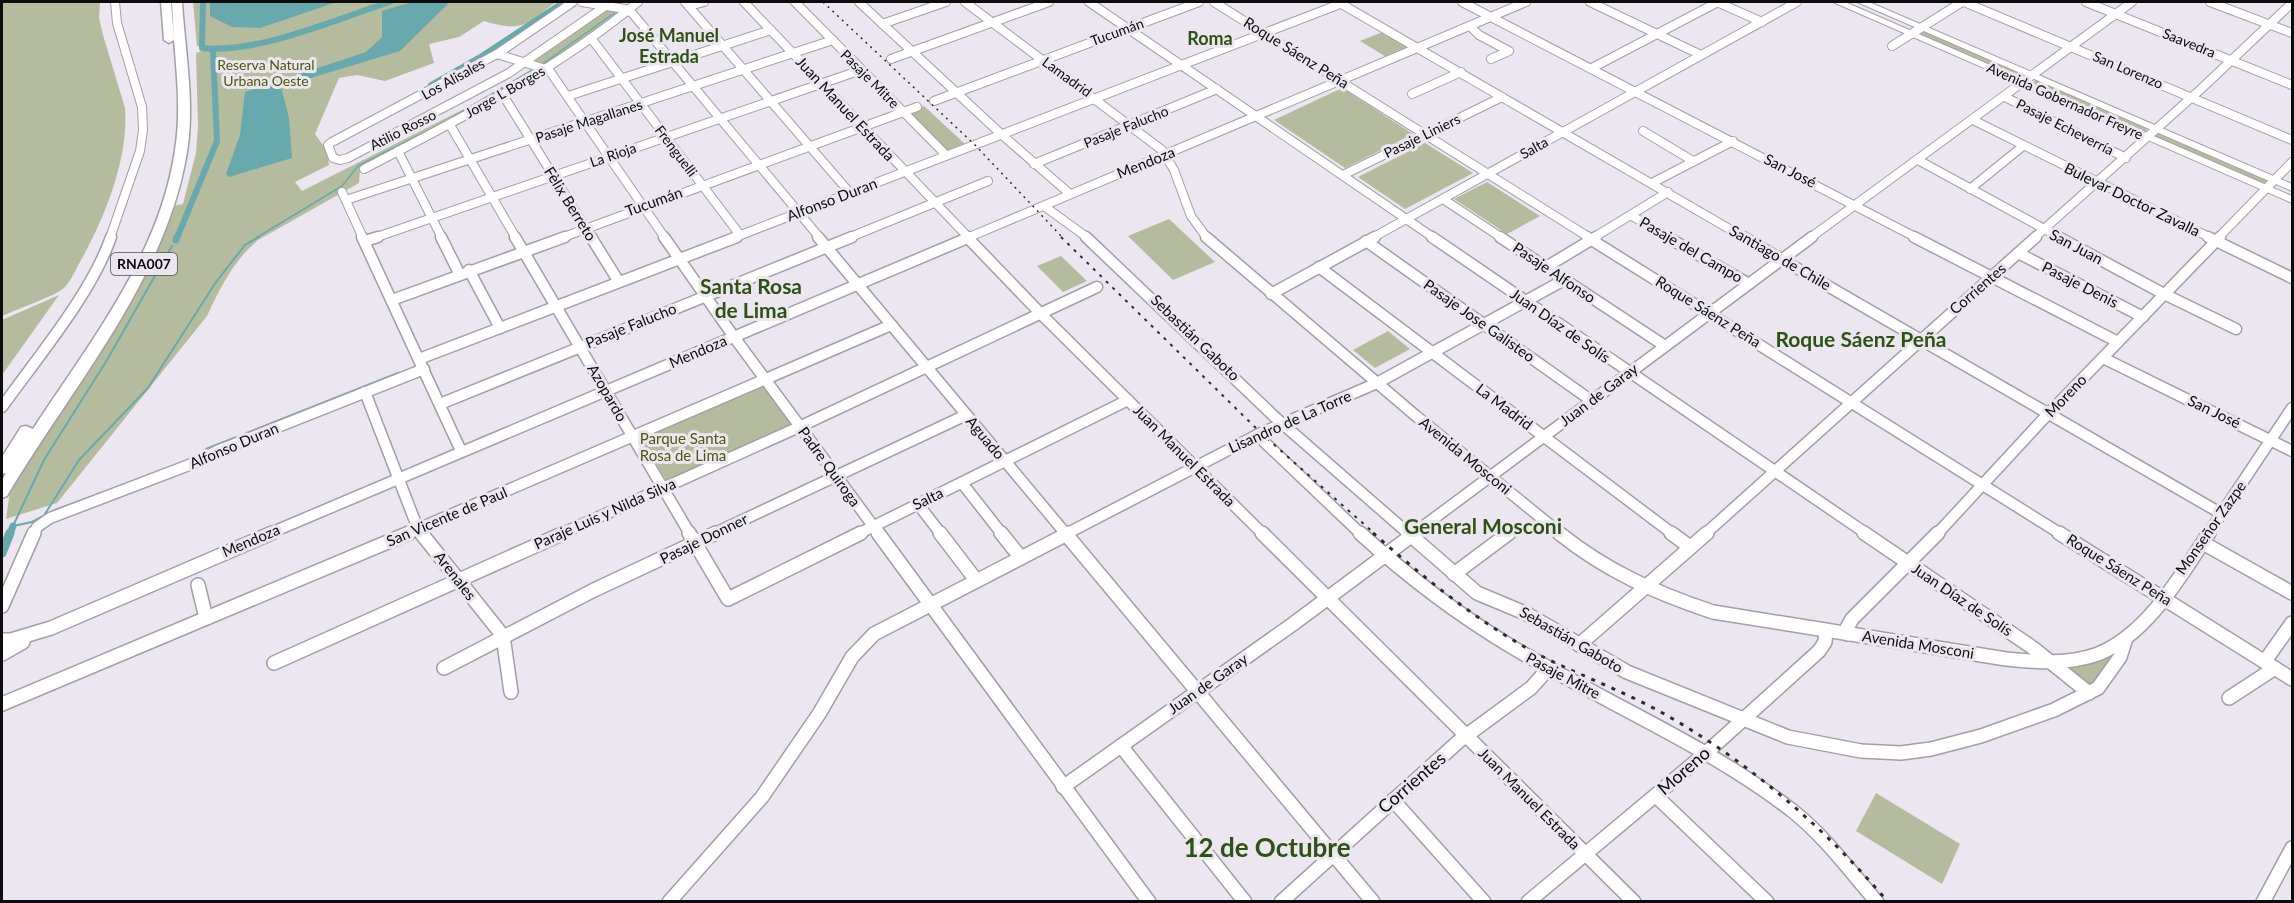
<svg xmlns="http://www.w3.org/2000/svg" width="2294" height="903" viewBox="0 0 2294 903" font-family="Lato,sans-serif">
  <rect width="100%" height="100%" fill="#ebe6ef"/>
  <g fill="#b4bc9d">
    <path d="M2 2H100L99 18 103 35 125 108C129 157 105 218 81 260 76 269 71 281 64 288 55 296 15 310 2 316Z"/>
    <path d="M193 2H556C527 24 523 33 484 21L459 37 429 44 434 63 385 81 357 75 339 78 315 134 327 151 329 165 295 182 302 191 468 107 532 69 540 70 364 166 360 170 359 183 258 240C234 260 220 288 207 316L57 503 6 519 11 484 173 206 183 204 196 153 198 127 196 53 202 51 201 47 197 46Z"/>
    <path d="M603 10H624L547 65 534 61Z"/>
    <path d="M1385 31 1414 47 1388 58 1360 41Z"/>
    <path d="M1923 32H1928L2022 73 2023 76 2017 78 1923 36 1921 34Z"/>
    <path d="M2035 80 2148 128 2144 133 2032 85Z"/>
    <path d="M1342 88 1413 134 1345 168 1274 120Z"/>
    <path d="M924 106 966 145 948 152 908 112Z"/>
    <path d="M2159 133 2268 180 2265 185 2153 137Z"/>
    <path d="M1425 143 1473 173 1405 209 1358 177Z"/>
    <path d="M1487 182 1540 216 1507 234 1454 199Z"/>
    <path d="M1169 219 1215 262 1173 280 1128 236Z"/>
    <path d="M1061 256 1087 281 1063 292 1037 266Z"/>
    <path d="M59 295 2 375V320Z"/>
    <path d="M1388 331 1410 349 1375 368 1353 350Z"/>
    <path d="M763 385 792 425 668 483 641 439Z"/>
    <path d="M2113 653 2102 677 2087 685 2065 667Z"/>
    <path d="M1876 793 1960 844 1942 884 1856 831Z"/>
  </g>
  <g fill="#67a9ad">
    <path d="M210 2H337L260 28 232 27 210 16Z"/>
    <path d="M412 2H450L400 51 281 87 289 118 292 158 229 177 226 174 240 135 245 92 366 52 382 37V11Z"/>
  </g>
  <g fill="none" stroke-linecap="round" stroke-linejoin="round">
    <g stroke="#67a9ad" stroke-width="1.5">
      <path d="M541 65 617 11"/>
      <path d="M453 117 536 68"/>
      <path d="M256 238 342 186 358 166 443 123"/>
    </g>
    <g stroke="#67a9ad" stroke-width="2">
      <path d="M190 459 206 449 398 373"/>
      <path d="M118 487 55 510 32 522 13 526 44 460 107 360 172 246"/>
      <path d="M45 514 79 460 148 388 216 282 245 245 259 237"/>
    </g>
    <g stroke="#67a9ad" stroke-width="6">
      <path d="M202 45 203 2"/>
      <path d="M202 48C258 54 336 19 390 2"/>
      <path d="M431 85 482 56 564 2"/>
      <path d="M177 238 217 141 213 50"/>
    </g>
    <g stroke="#67a9ad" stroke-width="7">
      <path d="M176 240 177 237"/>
      <path d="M10 534 13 526"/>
    </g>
    <path stroke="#67a9ad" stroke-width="9" d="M2 553 10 533"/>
    <g stroke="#a39ea6" stroke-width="10">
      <g id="minor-far2">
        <path d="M573 2 497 54 332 142 328 145 333 158 340 160 348 158 509 73 607 5"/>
        <path d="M582 2 625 9 632 13 820 238"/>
        <path d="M685 2 850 193"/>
        <path d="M744 2 969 238"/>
        <path d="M795 2 946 155"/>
        <path d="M859 2 1001 134 1070 194"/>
        <path d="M965 2 1162 150 1174 170 1191 216 1207 238"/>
        <path d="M1089 2 1434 238"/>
        <path d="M1214 2 1590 238"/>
        <path d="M1338 2 1745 238"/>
        <path d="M1462 2 1917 238"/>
        <path d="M1590 2 1701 55"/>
        <path d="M1717 2 1762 22"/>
        <path d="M1964 2 2292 140"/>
        <path d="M2086 2 2292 85"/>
        <path d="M2210 2 2292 33"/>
        <path d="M689 6 704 2"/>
        <path d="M882 24 946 2"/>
        <path d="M1470 26 1479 35 1509 51 1491 59"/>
        <path d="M591 38 740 235"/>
        <path d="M1892 46 1962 2"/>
        <path d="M497 54 549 70 665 238"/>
        <path d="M891 59 1049 2"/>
        <path d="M1592 68 1718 2"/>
        <path d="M1412 94 1461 72"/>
        <path d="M503 95 592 238"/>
        <path d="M568 96 771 30"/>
        <path d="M2005 97 2126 158"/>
        <path d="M934 101 1199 2"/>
        <path d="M1973 120 2211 238"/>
        <path d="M450 125 516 238"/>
        <path d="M1643 131 1693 161"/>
        <path d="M398 151 442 238"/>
        <path d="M1918 160 2061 238"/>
        <path d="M1034 164 1217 89"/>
        <path d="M364 169C460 119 555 71 638 2"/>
        <path d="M1343 175 1502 97"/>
        <path d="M1652 183 1733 141"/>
        <path d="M1970 189 2023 146"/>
        <path d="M342 192 363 238"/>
        <path d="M1443 199 1502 238"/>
        <path d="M346 200 833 40"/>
        <path d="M1044 206 1088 238"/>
        <path d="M1632 216 1670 238"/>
        <path d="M110 238 140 151 143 130 142 107 117 23 115 2"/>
        <path d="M374 238 861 70"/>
        <path d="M561 238 917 107"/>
        <path d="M733 238 1345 2"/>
        <path d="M848 238 988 181"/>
        <path d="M967 238 1526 2"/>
        <path d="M1372 238 1797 2"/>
        <path d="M1593 238 1668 192"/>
        <path d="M1810 238 2132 2"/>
        <path d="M2034 238 2201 89 2292 3"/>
        <path d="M2218 238 2292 162"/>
      </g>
    </g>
    <g stroke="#a39ea6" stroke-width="13">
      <g id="minor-far1">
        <path d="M362 237 461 451"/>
        <path d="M441 237 459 273"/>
        <path d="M515 237 690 534"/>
        <path d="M591 237 619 282"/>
        <path d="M664 237 734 337 879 534"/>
        <path d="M818 237 1066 534"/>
        <path d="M967 237 1041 314 1263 534"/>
        <path d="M1086 237 1277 419 1409 534"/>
        <path d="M1206 237 1416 416 1561 534"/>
        <path d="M1432 237 1867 534"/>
        <path d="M1500 237 1665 346"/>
        <path d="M1587 237 2061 534"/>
        <path d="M1667 237 1749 284"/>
        <path d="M1743 237 2222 514"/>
        <path d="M1914 237 2118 342"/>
        <path d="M2058 237 2164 294 2236 329"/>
        <path d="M2208 237 2292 278"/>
        <path d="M365 241 378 237"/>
        <path d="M1366 241 1592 401"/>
        <path d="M2018 253 2143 317"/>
        <path d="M1319 267 1673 534"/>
        <path d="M1546 267 1596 237"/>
        <path d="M469 270 500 328"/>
        <path d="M1271 294 1375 237"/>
        <path d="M392 300 565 237"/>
        <path d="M2103 358 2292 451"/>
        <path d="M419 359 737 237"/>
        <path d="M365 392 418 529 422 534"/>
        <path d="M440 404 852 237"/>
        <path d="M2 407C37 358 92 293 111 237"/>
        <path d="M1257 435 1361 534"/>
        <path d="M962 483 1002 534"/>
        <path d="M918 504 941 534"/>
        <path d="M34 534 37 527 50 518 189 465 217 451 424 369"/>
        <path d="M268 534 970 237"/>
        <path d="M406 534 891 325"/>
        <path d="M561 534 799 427 1097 287"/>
        <path d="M713 534 966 415"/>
        <path d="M858 534 1128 400"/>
        <path d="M1066 534 1261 433 1377 383 1564 280"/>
        <path d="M1413 534 1812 237"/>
        <path d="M1705 534 2036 237"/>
        <path d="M1937 534 2047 415 2220 237"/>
        <path d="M2208 534 2292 408"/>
      </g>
    </g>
    <g stroke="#a39ea6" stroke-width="16">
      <g id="minor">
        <path d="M421 533 503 636 511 692"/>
        <path d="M689 533 728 599 861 533"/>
        <path d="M878 533 1149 902"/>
        <path d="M940 533 976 580"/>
        <path d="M1001 533 1021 558"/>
        <path d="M1065 533 1373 902"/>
        <path d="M1262 533 1634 902"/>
        <path d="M1360 533C1407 576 1457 614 1512 647 1605 703 1708 745 1794 812 1826 838 1850 871 1877 902"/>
        <path d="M1408 533 1477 593 1525 613 1627 672 1788 737 1861 751 1901 753 1931 749 1981 736 2054 710 2098 688 2120 657 2126 638"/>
        <path d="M1559 533C1606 571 1656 593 1713 612L2006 659C2036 662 2068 665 2098 654 2148 634 2181 575 2209 533"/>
        <path d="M1671 533 1690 547"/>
        <path d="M1864 533 2033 648 2089 693"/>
        <path d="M2059 533 2292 679"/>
        <path d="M2203 543 2292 593"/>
        <path d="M1454 574 1509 533"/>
        <path d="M198 585 206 618"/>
        <path d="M2 606 34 533"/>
        <path d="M1848 634 1847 628 1852 619 1938 533"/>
        <path d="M2 640H11L51 628 272 533"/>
        <path d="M1579 645 1707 533"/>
        <path d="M2 654 23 642"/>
        <path d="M2265 661 2292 623"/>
        <path d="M274 663 564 533"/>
        <path d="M444 668 594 590 716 533"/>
        <path d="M2229 698 2275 668"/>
        <path d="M2 704 409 533"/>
        <path d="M1121 746 1245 902"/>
        <path d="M1063 787 1293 624 1415 533"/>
        <path d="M1656 796 1767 902"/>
        <path d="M1393 800 1484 902"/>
        <path d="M669 902 762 797 819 714 852 657 874 634 1069 533"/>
        <path d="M1281 902 1459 741 1531 688 1548 669"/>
        <path d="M1528 902 1706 753 1819 651 1825 642 1826 631"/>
        <path d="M2263 902 2292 848"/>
      </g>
    </g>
    <g stroke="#a39ea6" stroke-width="2">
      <g id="major">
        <path d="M1833 2H1845L2292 196V203Z"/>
        <path d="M1857 2H1869L2292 184V191Z"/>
      </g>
    </g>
    <g stroke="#a39ea6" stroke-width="3">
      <path id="highway" d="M161 2H171L174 39 172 2H182C185 51 195 103 187 152 166 281 72 386 7 496L2 498V480L6 473 2 474V457L21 427 26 426 33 429C89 343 160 255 175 150 181 114 177 76 174 40L169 43 164 40Z"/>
    </g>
    <use href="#minor-far2" stroke="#fff" stroke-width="8"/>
    <use href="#minor-far1" stroke="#fff" stroke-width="10"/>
    <use href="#minor" stroke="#fff" stroke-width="13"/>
    <use href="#major" fill="#fff" fill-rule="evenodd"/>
    <use href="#highway" fill="#fff" fill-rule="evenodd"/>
    <path stroke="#2e2b2f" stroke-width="1.5" stroke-dasharray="2 4.5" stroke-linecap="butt" d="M823 2 975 145 1063 238"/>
    <path stroke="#2e2b2f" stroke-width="2" stroke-dasharray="3 6" stroke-linecap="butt" d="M1061 237 1261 433 1375 534"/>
    <path stroke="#2e2b2f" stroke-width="3" stroke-dasharray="4 7" stroke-linecap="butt" d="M1373 533C1422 576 1473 618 1530 650 1574 674 1623 690 1666 715 1749 762 1826 829 1888 902"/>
  </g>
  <g text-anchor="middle" stroke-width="6" stroke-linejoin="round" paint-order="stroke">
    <g font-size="14" fill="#0d0b0e" stroke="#ebe6ef">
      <text transform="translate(1117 32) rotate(-20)" y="5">Tucumán</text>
      <text transform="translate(2189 43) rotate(22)" y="5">Saavedra</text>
      <text transform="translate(2128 70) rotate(23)" y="5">San Lorenzo</text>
      <text transform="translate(1067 77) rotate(36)" y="5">Lamadrid</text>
      <text transform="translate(453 79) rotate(-29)" y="5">Los Alisales</text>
      <text transform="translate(870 79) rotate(45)" y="5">Pasaje Mitre</text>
      <text transform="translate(505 92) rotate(-30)" y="5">Jorge L Borges</text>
      <text transform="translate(2065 101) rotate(24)" y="5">Avenida Gobernador Freyre</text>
      <text transform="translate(589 121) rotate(-18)" y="5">Pasaje Magallanes</text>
      <text transform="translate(1126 127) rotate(-22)" y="5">Pasaje Falucho</text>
      <text transform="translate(2065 127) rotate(27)" y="5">Pasaje Echeverría</text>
      <text transform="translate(403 130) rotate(-27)" y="5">Atilio Rosso</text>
      <text transform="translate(1422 136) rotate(-26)" y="5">Pasaje Liniers</text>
      <text transform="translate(1534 148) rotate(-29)" y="5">Salta</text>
      <text transform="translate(676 151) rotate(53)" y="5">Frenguelli</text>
      <text transform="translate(613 155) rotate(-19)" y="5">La Rioja</text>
    </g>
    <g font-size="14" fill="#4d5809" stroke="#ebe6ef">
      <text x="266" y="70">Reserva Natural<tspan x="266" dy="16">Urbana Oeste</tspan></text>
    </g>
    <rect fill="#ebe6ef" stroke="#504d52" stroke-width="1.5" x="111" y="253" width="66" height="22" rx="4.5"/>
    <g font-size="14" font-weight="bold" fill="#0d0b0e">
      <text x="144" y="269">RNA007</text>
    </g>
    <g font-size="15" fill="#0d0b0e" stroke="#ebe6ef">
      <text transform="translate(1296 53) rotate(32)" y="5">Roque Sáenz Peña</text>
      <text transform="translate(845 109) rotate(47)" y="5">Juan Manuel Estrada</text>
      <text transform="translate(1146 163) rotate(-22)" y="5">Mendoza</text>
      <text transform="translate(1790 171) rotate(27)" y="5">San José</text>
      <text transform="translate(832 200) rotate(-21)" y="5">Alfonso Duran</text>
      <text transform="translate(2132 200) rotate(26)" y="5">Bulevar Doctor Zavalla</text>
      <text transform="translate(654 202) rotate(-20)" y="5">Tucumán</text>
      <text transform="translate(570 204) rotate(58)" y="5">Fèlix Berreto</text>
      <text transform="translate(2076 247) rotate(28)" y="5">San Juan</text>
      <text transform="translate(1691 250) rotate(30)" y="5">Pasaje del Campo</text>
      <text transform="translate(1780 258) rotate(30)" y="5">Santiago de Chile</text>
      <text transform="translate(1554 273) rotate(34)" y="5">Pasaje Alfonso</text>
      <text transform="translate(2080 285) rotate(27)" y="5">Pasaje Denis</text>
      <text transform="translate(1978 289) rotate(-41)" y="5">Corrientes</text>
      <text transform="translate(1708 312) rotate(32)" y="5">Roque Sáenz Peña</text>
      <text transform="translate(1479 321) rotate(35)" y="5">Pasaje Jose Galisteo</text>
      <text transform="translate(631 326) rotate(-22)" y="5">Pasaje Falucho</text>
      <text transform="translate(1560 326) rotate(35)" y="5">Juan Díaz de Solís</text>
      <text transform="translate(1195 338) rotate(44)" y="5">Sebastián Gaboto</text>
      <text transform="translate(698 352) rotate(-23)" y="5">Mendoza</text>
      <text transform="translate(607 393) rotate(60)" y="5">Azopardo</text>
      <text transform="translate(1599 395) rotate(-37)" y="5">Juan de Garay</text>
      <text transform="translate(2066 396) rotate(-46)" y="5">Moreno</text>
      <text transform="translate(1504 407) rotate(37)" y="5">La Madrid</text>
      <text transform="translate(2214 412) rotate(26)" y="5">San José</text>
      <text transform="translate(1290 422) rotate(-24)" y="5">Lisandro de La Torre</text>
      <text transform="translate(985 438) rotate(50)" y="5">Aguado</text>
      <text transform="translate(234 446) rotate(-23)" y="5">Alfonso Duran</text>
      <text transform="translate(1184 456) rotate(45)" y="5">Juan Manuel Estrada</text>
      <text transform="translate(1465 456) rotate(39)" y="5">Avenida Mosconi</text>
      <text transform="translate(829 467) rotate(54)" y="5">Padre Quiroga</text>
      <text transform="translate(928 499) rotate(-26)" y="5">Salta</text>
      <text transform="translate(605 514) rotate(-24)" y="5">Paraje Luis y Nilda Silva</text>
      <text transform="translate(447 517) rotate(-23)" y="5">San Vicente de Paul</text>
      <text transform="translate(2211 528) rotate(-55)" y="5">Monseñor Zazpe</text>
      <text transform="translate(704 539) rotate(-26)" y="5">Pasaje Donner</text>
      <text transform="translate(251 541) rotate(-23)" y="5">Mendoza</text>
      <text transform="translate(2119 570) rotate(32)" y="5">Roque Sáenz Peña</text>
      <text transform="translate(455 576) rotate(52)" y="5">Arenales</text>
      <text transform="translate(1962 600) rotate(34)" y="5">Juan Díaz de Solís</text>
      <text transform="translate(1571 640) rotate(30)" y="5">Sebastián Gaboto</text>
      <text transform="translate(1918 645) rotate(9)" y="5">Avenida Mosconi</text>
      <text transform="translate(1563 676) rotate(28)" y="5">Pasaje Mitre</text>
      <text transform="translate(1208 684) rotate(-35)" y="5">Juan de Garay</text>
      <text transform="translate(1529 799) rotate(45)" y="5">Juan Manuel Estrada</text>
    </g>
    <g font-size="15" fill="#4d5809" stroke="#ebe6ef">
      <text x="683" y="444">Parque Santa<tspan x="683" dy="17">Rosa de Lima</tspan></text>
    </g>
    <g font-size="18" font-weight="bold" fill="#2d5213" stroke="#ebe6ef">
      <text x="669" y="42">José Manuel<tspan x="669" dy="21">Estrada</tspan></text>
      <text x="1210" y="45">Roma</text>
    </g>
    <g font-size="18" fill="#0d0b0e" stroke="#ebe6ef">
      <text transform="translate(1684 771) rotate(-41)" y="6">Moreno</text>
      <text transform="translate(1412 783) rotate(-41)" y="6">Corrientes</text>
    </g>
    <g font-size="21" font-weight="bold" fill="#2d5213" stroke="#ebe6ef">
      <text x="751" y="294">Santa Rosa<tspan x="751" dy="24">de Lima</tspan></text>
      <text x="1861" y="347">Roque Sáenz Peña</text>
      <text x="1483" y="534">General Mosconi</text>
    </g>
    <g font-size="26" font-weight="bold" fill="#2d5213" stroke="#ebe6ef">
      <text x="1267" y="857">12 de Octubre</text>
    </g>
  </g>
  <rect width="2294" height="903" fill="none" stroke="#0d0b0e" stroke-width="6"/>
</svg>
